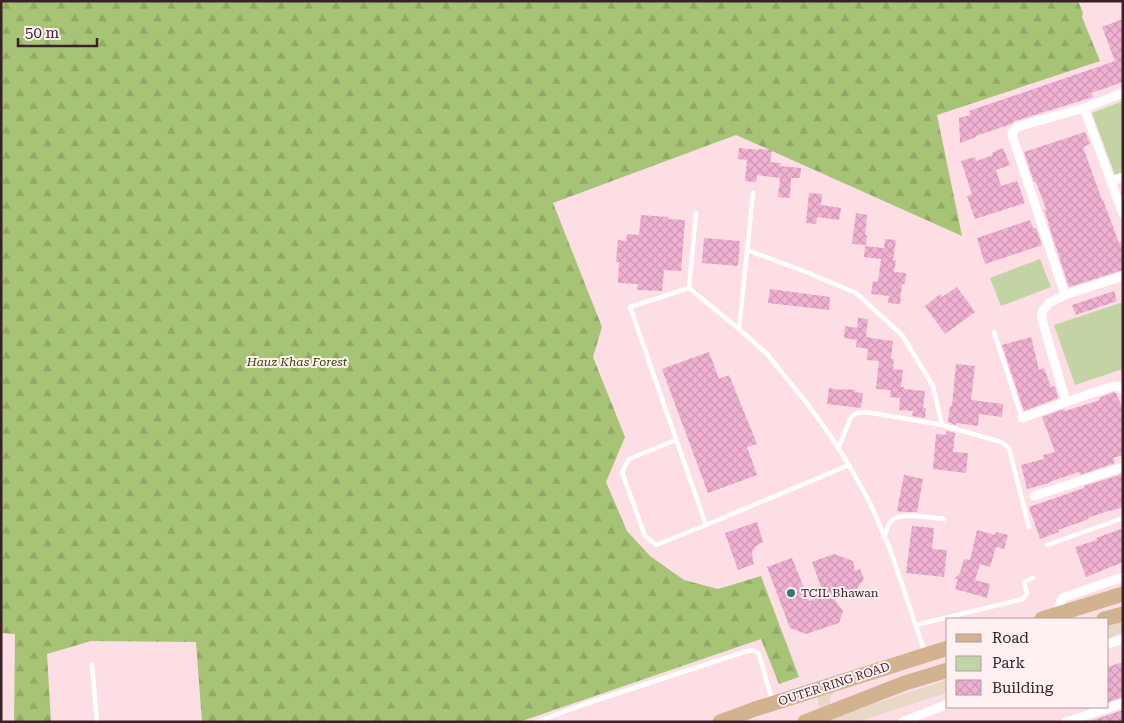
<svg xmlns="http://www.w3.org/2000/svg" width="1124" height="723" viewBox="0 0 1124 723" font-family="'Roboto Serif',serif">
  <defs>
    <pattern id="forest-firs" width="22" height="20" patternUnits="userSpaceOnUse" patternTransform="scale(1.25)"><rect width="22" height="20" fill="#a7c476"/><path d="M5 1l3.5 6h-7zM16 11l3.5 6h-7z" fill="#91a866"/></pattern>
    <pattern id="building-cross-hatch" width="8" height="8" patternUnits="userSpaceOnUse" patternTransform="scale(1.25)"><rect width="8" height="8" fill="#efb0d2"/><path d="M0 0l8 8M0 8l8-8" fill="none" stroke="#ce97b4"/></pattern>
  </defs>
  <rect width="100%" height="100%" fill="#fcdee4"/>
  <path fill="url(#forest-firs)" d="M1 1H1078L1083 13 1082 17 1100 61 937 115 962 236 736 135 553 203 602 327 593 357 625 437 606 482 627 531 650 556 684 580 718 589 761 576 799 677 779 684 761 639 519 722H202L196 642 91 641 47 654 51 722H14L15 634 1 633Z"/>
  <g fill="#c2d4a4">
    <path d="M1123 101V172L1115 175 1092 113Z"/>
    <path d="M1040 259 1051 287 1001 306 990 278Z"/>
    <path d="M1123 302V369L1075 385 1054 325Z"/>
  </g>
  <g fill="url(#building-cross-hatch)">
    <path d="M1123 19V82L1091 93 1093 97 1015 121 1011 124 976 136V137L960 143 959 118 970 115 969 111 1115 61 1102 27Z"/>
    <path d="M1085 132 1090 144 1083 147 1102 200H1103L1119 243 1121 242 1123 249V270L1069 287 1048 223H1049L1044 210 1046 209 1036 182H1034L1024 152Z"/>
    <path d="M739 148 759 150V149L772 150 770 162 781 163 780 166 801 168 800 178H791L790 198 778 197 780 178 757 175 756 182 745 181 747 160 738 159Z"/>
    <path d="M1003 148 1010 165 996 170 1001 186 1017 181 1025 203 975 219 967 196 972 194 961 161 975 157 976 161 993 155 992 153Z"/>
    <path d="M809 193 822 194 821 205 841 208 839 220 817 217 816 224 806 223Z"/>
    <path d="M856 213 867 215 865 235H867L866 245 852 244Z"/>
    <path d="M641 215 668 217V219L685 220 681 271 664 270 662 291 637 290 638 284 618 283 619 262H616L618 240 626 241 627 234 639 235Z"/>
    <path d="M1030 220 1033 228H1036L1042 245 985 264 977 238Z"/>
    <path d="M704 238 740 241 738 266 702 263Z"/>
    <path d="M885 239 896 240 893 260H896L894 272 906 273 905 284H902L900 304 888 303 889 296 871 294 873 281 878 282 881 259 864 257 865 246 884 248Z"/>
    <path d="M957 287 975 312 945 334 925 306 940 294 942 297Z"/>
    <path d="M770 289 830 297 829 310 768 303Z"/>
    <path d="M1114 291 1117 301 1076 315 1072 305Z"/>
    <path d="M858 318 868 319 866 337H870V338L893 341 891 359H894L893 369 903 370 901 387H904V389L925 391 923 408H926L925 418 912 416 913 411 899 410 900 398 890 397 891 390 876 389 879 361 867 360 868 349 856 347 857 340 844 338 845 326 857 328Z"/>
    <path d="M1031 337 1039 370 1044 368 1051 387 1055 386 1058 398 1024 411 1002 345Z"/>
    <path d="M709 352 719 379 729 375 757 444 747 447 757 475 708 493 662 369Z"/>
    <path d="M956 364 975 366 971 400 1003 404 1002 417 979 414 978 426 956 423V425L948 422 950 406H952Z"/>
    <path d="M829 388 842 390V389L855 390V392L863 393 861 408 827 404Z"/>
    <path d="M1114 392 1116 393 1123 409V455L1113 458 1115 463 1080 475 1079 472 1049 482V483L1027 489 1021 465 1044 459 1043 455 1055 452 1042 417 1064 409 1065 411 1100 400 1099 398Z"/>
    <path d="M947 431 955 433 953 452 968 453 966 473 933 469 936 434 946 435Z"/>
    <path d="M1123 474V507L1111 511V510L1088 518 1089 519 1058 530 1059 532 1040 539 1029 507 1084 488V486Z"/>
    <path d="M904 475 923 479 917 512H904L897 511Z"/>
    <path d="M757 522 763 542 756 546 752 552 753 561 754 564 738 570 725 533Z"/>
    <path d="M912 526 934 528 932 549 947 550 944 577 906 573Z"/>
    <path d="M1121 529 1123 535V562L1086 577 1075 547 1097 540 1096 538Z"/>
    <path d="M977 530 995 535 996 532 1008 535 1004 549 996 547 990 567 980 564 975 580 990 584 987 598 955 589 958 579H954L960 573 964 559 970 560Z"/>
    <path d="M834 554 853 561 855 571 860 569 864 579 857 589 834 599 843 611 839 623 806 634 790 628 767 567 792 558 809 601 824 595 812 562Z"/>
    <path d="M1123 662V697L1108 702V667Z"/>
    <path d="M1123 710V722H1087Z"/>
  </g>
  <g fill="none" stroke-linecap="round" stroke-linejoin="round">
    <g stroke="#fff" stroke-width="4.5">
      <path d="M747 250 806 272 856 293 902 335 933 386 942 425 1001 442 1009 448 1011 456 1029 527"/>
      <path d="M689 288 696 213"/>
      <path d="M739 329 753 193"/>
      <path d="M994 332 1022 418"/>
      <path d="M676 440 629 459 622 472 645 536 656 545 706 525"/>
      <path d="M838 449 851 417 857 413 866 412 942 425"/>
      <path d="M849 465 706 525 630 307 689 288 739 329 767 354 806 402 830 435 849 465 871 505 891 552 925 653"/>
      <path d="M884 537C886 532 888 525 891 521 900 511 931 518 944 519"/>
      <path d="M1047 545 1123 518"/>
      <path d="M916 625 1023 599 1027 593 1024 583 1026 581 1033 578"/>
      <path d="M92 664 97 722"/>
      <path d="M536 722 585 704 747 651 753 650 759 654 772 700"/>
    </g>
    <g stroke="#fff" stroke-width="9">
      <path d="M1084 108 1123 214"/>
      <path d="M1111 181 1123 177"/>
      <path d="M1123 276 1065 295 1049 303 1042 312V320L1066 402 1113 386 1120 387 1123 390"/>
      <path d="M1065 295 1013 138 1012 133 1017 127 1084 108 1123 93"/>
      <path d="M1022 418 1066 402"/>
      <path d="M1034 496 1123 467"/>
      <path d="M1056 615 1062 598 1123 577"/>
      <path d="M1108 644 1123 639"/>
      <path d="M902 722 948 704"/>
      <path d="M1066 722 1123 703"/>
    </g>
    <g stroke="#e9d8c7" stroke-width="12">
      <path d="M1108 632 1123 626"/>
      <path d="M835 718C825 711 819 698 829 688 831 686 834 685 837 683"/>
      <path d="M838 722 948 686"/>
    </g>
    <g stroke="#d3b28f" stroke-width="15">
      <path d="M1042 619 1123 594"/>
      <path d="M1104 619 1123 614"/>
      <path d="M720 722 755 709 948 648"/>
      <path d="M805 722 905 683 948 670"/>
    </g>
  </g>
  <circle fill="#317870" stroke="#fff0f2" stroke-width="2" cx="791" cy="593" r="5"/>
  <g text-anchor="middle" stroke-width="4" stroke-linejoin="round" paint-order="stroke">
    <g font-size="12" font-style="italic" fill="#314206" stroke="#fff0f2">
      <text x="297" y="366">Hauz Khas Forest</text>
    </g>
    <g font-size="12" fill="#3b2027" stroke="#fff0f2" text-anchor="start">
      <text x="801" y="597">TCIL Bhawan</text>
    </g>
    <g font-size="12" fill="#3b2027" stroke="#fff0f2">
      <text transform="translate(834 684) rotate(-18)" y="4">OUTER RING ROAD</text>
    </g>
  </g>
  <rect width="1124" height="723" fill="none" stroke="#3b2027" stroke-width="5"/>
  <rect x="946" y="618" width="162" height="90" fill="#fff0f2" stroke="#b19da1"/>
  <rect x="956" y="634" width="25" height="8" fill="#d3b28f" stroke="#b19da1"/>
  <text x="992" y="643" font-size="15" fill="#3b2027">Road</text>
  <rect x="956" y="656" width="25" height="15" fill="#c2d4a4" stroke="#b19da1"/>
  <text x="992" y="668" font-size="15" fill="#3b2027">Park</text>
  <rect x="956" y="680" width="25" height="15" fill="url(#building-cross-hatch)" stroke="#b19da1"/>
  <text x="992" y="693" font-size="15" fill="#3b2027">Building</text>
  <path d="M18 38v8h79v-8" fill="none" stroke="#3b2027" stroke-width="2.5"/>
  <text x="25" y="38" font-size="15" fill="#3b2027" stroke="#fff0f2" stroke-width="4" paint-order="stroke">50 m</text>
</svg>
